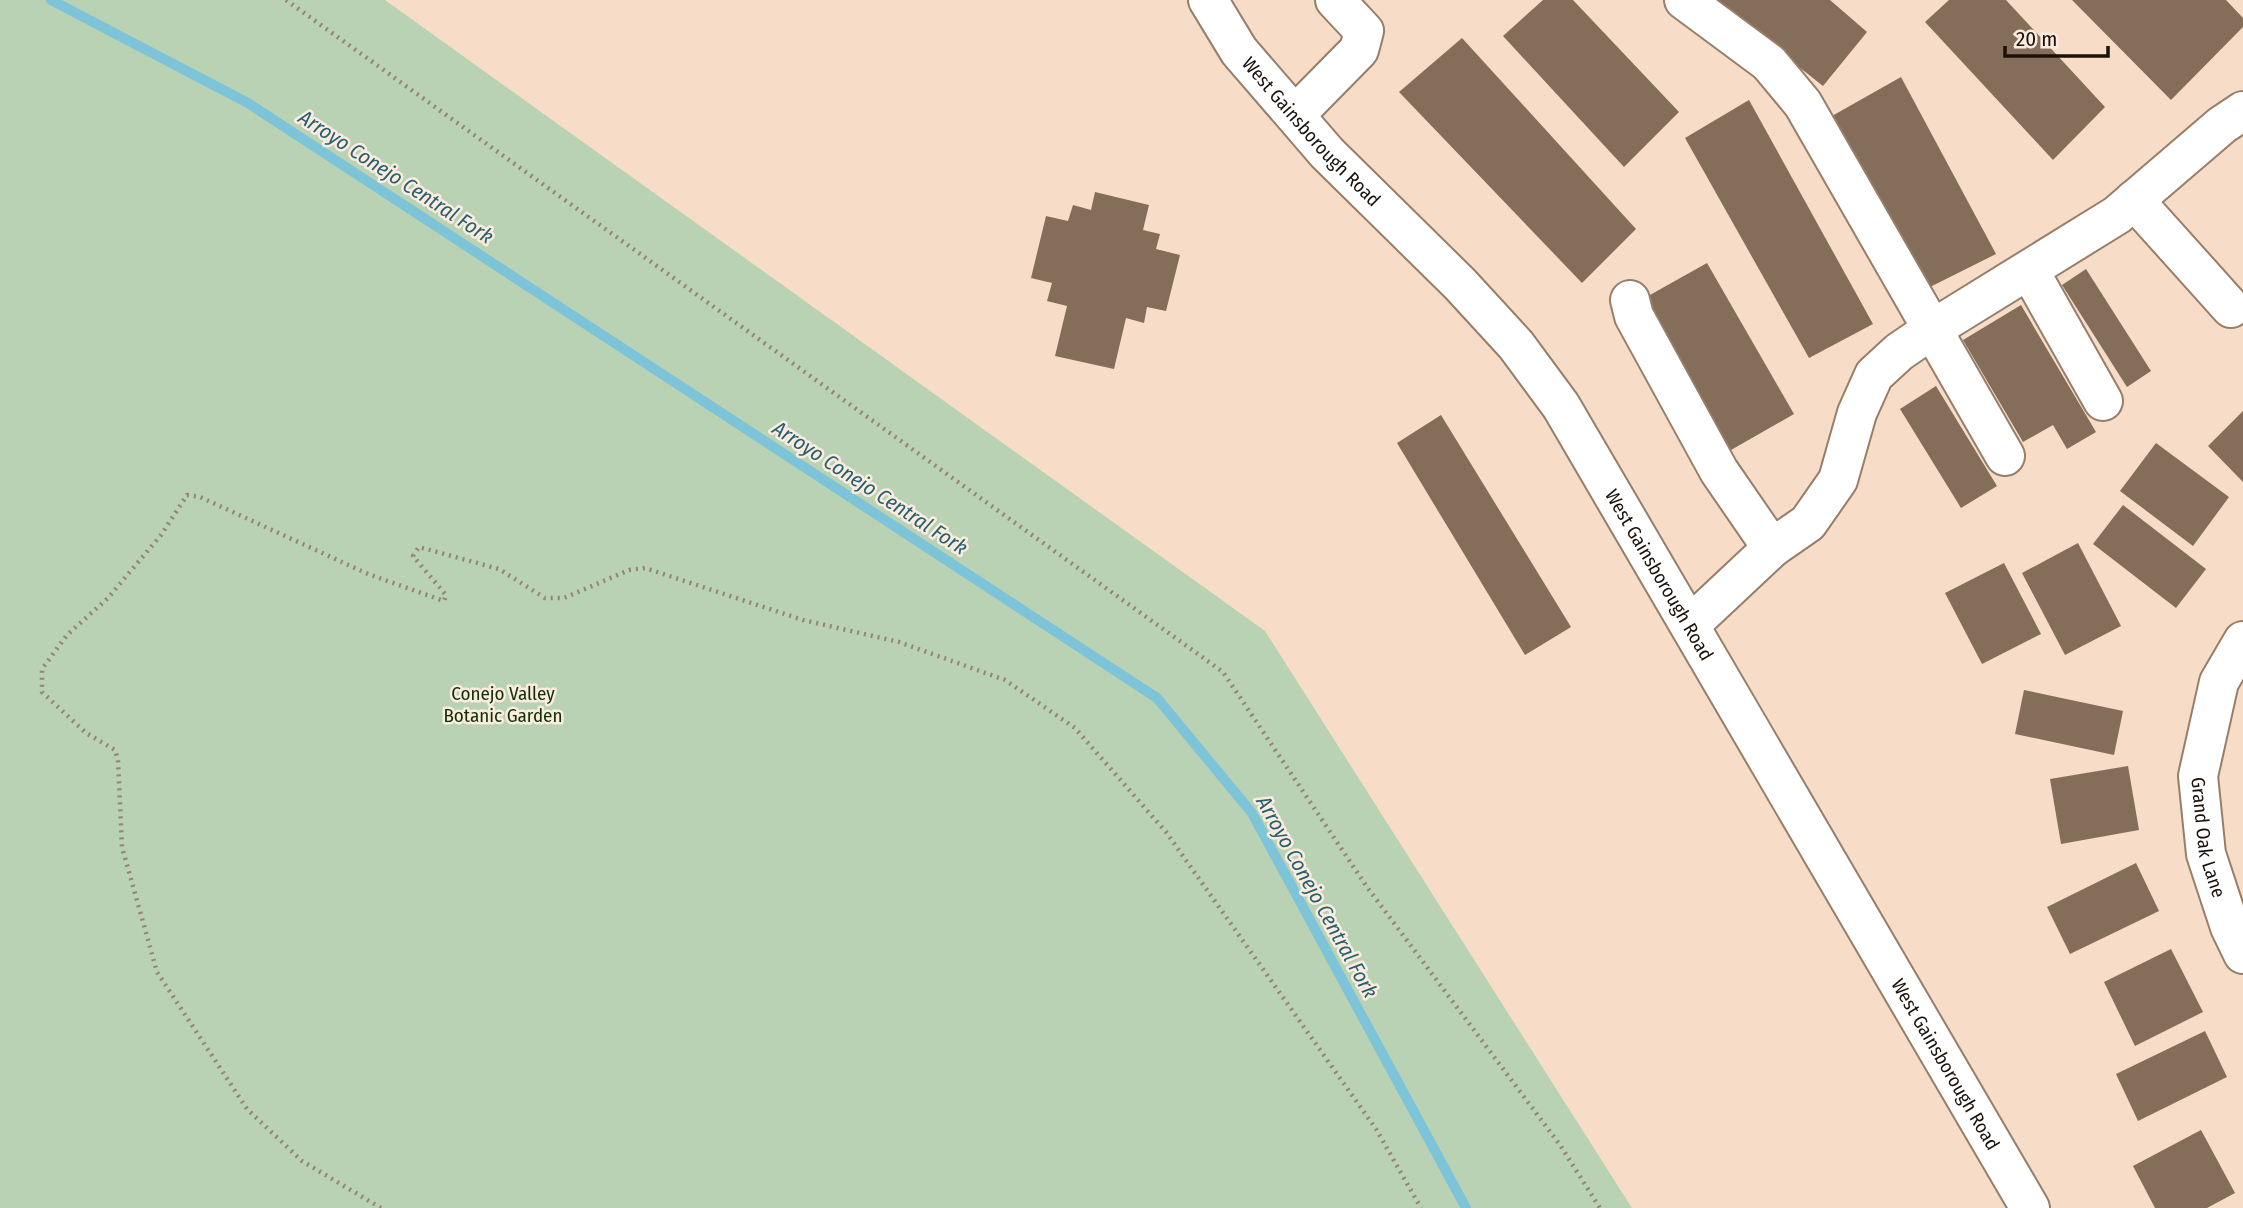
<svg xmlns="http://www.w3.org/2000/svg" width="2243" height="1208" viewBox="0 0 2243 1208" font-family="'Fira Sans Condensed',sans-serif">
  <rect width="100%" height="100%" fill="#f7ddc7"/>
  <path fill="#bad2b4" d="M0 0H385L1265 631 1632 1208H0Z"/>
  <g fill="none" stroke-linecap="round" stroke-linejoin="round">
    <path stroke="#7dc4d8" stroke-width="10" d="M51 0 248 103 1157 698 1252 813 1466 1208"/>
  </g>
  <g fill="#846d59">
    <path d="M1543 0H1573L1679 112 1624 167 1503 36Z"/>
    <path d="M1715 0H1830L1867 32 1823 86Z"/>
    <path d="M1949 0H2006L2105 107 2053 160 1925 22Z"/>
    <path d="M2072 0H2226L2243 18V27L2171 100Z"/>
    <path d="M1462 38 1636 229 1582 283 1399 92Z"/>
    <path d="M1901 77 1996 254 1926 289 1832 116Z"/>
    <path d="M1749 100 1873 324 1809 358 1685 138Z"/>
    <path d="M1095 192 1149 205 1143 230 1160 234 1156 249 1180 255 1166 311 1147 307 1144 323 1126 318 1114 369 1055 356 1067 306 1047 301 1052 283 1031 278 1046 216 1068 221 1073 205 1091 210Z"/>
    <path d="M1707 263 1794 414 1731 450 1641 300Z"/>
    <path d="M2086 269 2151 371 2127 387 2062 285Z"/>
    <path d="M2021 305 2096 432 2067 449 2053 425 2023 442 1963 340Z"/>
    <path d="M1936 386 1997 486 1961 508 1900 409Z"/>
    <path d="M2243 411V482L2208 446Z"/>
    <path d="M1441 415 1571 627 1525 655 1397 443Z"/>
    <path d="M2156 443 2229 497 2193 546 2120 491Z"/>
    <path d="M2123 505 2206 569 2176 608 2093 544Z"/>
    <path d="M2078 543 2121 626 2065 655 2022 573Z"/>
    <path d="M2004 563 2041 634 1982 664 1945 593Z"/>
    <path d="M2024 690 2123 711 2114 755 2015 734Z"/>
    <path d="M2128 766 2139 830 2061 844 2050 779Z"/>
    <path d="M2136 863 2159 911 2070 954 2047 907Z"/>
    <path d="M2171 949 2203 1012 2135 1046 2104 982Z"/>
    <path d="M2205 1031 2227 1077 2138 1121 2116 1074Z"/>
    <path d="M2201 1130 2235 1193 2207 1208H2155L2133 1166Z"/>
  </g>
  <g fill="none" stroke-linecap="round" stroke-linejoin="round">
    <g stroke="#967e6a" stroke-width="42">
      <g id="minor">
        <path id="s1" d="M1208 0 1239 51 1327 153 1460 284 1516 345 1561 406 2030 1208"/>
        <path d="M1684 0 1769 63 1803 104 2005 456"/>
        <path d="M1295 115 1359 50 1364 31 1335 0"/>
        <path d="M2134 200 2231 308"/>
        <path d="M2029 270 2103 401"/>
        <path d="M1630 300 1634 316 1719 471 1772 548"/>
        <path d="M1690 625 1772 548 1808 523 1838 480 1857 413 1874 375 1899 352 1931 330 2117 215 2222 125 2243 111"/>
        <path id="s2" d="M2243 641 2219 682 2198 776 2206 854 2230 927 2243 954"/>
      </g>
    </g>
    <g stroke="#958373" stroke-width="4.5" stroke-dasharray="2 5" stroke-linecap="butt">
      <path d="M286 0 1223 672 1367 887 1560 1145 1600 1208"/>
      <path d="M381 1208 302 1161 247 1109 157 972 122 847 118 760 115 750 86 733 42 692V669L67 635 108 598 161 535 187 495 200 497 368 574 444 601 446 595 413 556 419 547 499 569 545 598H564L629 570 645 568 803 620 899 642 1005 680 1075 728 1166 832 1376 1129 1421 1208"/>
    </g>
    <use href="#minor" stroke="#fff" stroke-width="38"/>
  </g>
  <g text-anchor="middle" stroke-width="5" stroke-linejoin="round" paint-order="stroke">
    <g font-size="19" fill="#1a110a" stroke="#fcecdf">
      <text dy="7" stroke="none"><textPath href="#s1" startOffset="168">West Gainsborough Road</textPath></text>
      <text dy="7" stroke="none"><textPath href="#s1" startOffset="735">West Gainsborough Road</textPath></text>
      <text dy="7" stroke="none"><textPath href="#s2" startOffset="206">Grand Oak Lane</textPath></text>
      <text dy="7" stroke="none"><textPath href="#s1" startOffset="1302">West Gainsborough Road</textPath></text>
    </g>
    <g font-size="19" fill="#0e3202" stroke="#fcecdf">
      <text x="503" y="700">Conejo Valley<tspan x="503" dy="22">Botanic Garden</tspan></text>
    </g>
    <g font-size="21" font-style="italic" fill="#26606f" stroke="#fcecdf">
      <text transform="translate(396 177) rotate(33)" y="7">Arroyo Conejo Central Fork</text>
      <text transform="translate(870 488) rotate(33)" y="7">Arroyo Conejo Central Fork</text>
      <text transform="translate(1317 897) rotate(61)" y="7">Arroyo Conejo Central Fork</text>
    </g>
  </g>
  <path d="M2005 46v10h103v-10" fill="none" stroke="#1a110a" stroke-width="3.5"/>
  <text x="2016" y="46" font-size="21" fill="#1a110a" stroke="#fcecdf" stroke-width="5" paint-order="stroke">20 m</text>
</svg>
